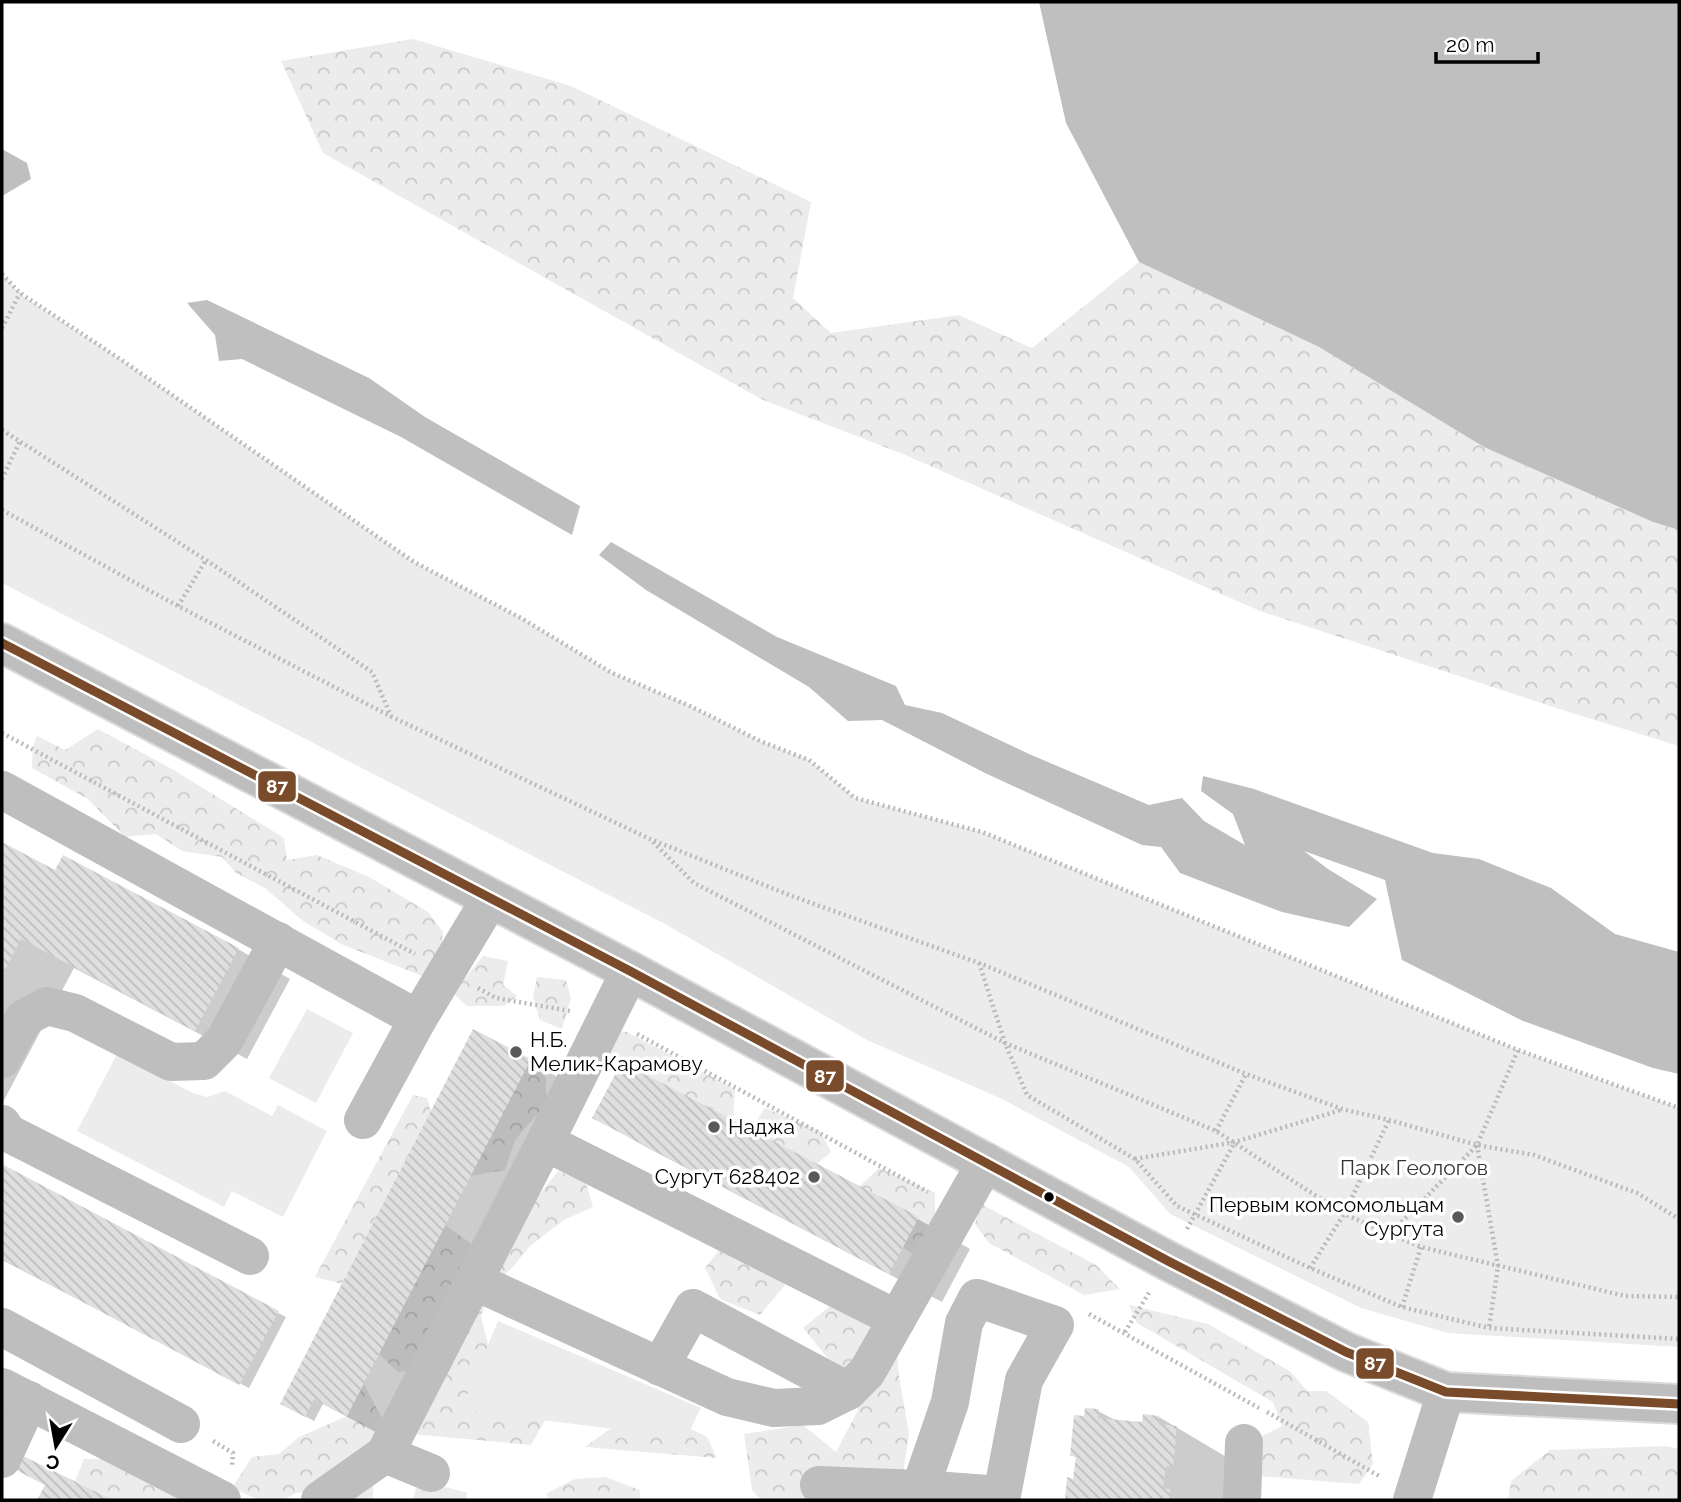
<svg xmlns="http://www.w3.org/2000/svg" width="1681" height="1502" viewBox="0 0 1681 1502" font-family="Raleway,sans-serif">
  <defs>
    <pattern id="forest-crowns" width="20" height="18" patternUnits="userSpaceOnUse" patternTransform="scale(1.75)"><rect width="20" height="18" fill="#ececec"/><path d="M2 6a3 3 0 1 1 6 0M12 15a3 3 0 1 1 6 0" fill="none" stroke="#c9c9c9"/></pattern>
    <pattern id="building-back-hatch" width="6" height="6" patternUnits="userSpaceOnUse" patternTransform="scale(1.75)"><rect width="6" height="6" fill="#dfdfdf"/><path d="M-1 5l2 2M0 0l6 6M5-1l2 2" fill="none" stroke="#bebebe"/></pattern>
  </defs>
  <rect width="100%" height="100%" fill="#fff"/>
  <g fill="url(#forest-crowns)">
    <path d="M413 39 571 86 811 202 793 298 831 333 959 315 1032 348 1139 262 1319 347 1484 447 1653 522 1679 530V746L1572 713 1260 611 903 454 761 399 323 153 281 61Z"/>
    <path d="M98 729 172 769 284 838 287 860 317 855 369 877 428 912 443 932 439 962 422 976 341 944 303 921 265 888 236 873 222 857 182 851 156 834 125 837 88 799 32 768 33 746 37 736 65 750Z"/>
    <path d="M483 956 508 961 503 985 517 996 504 1006H467L453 993Z"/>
    <path d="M537 977 566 980 571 998 562 1029 540 1020 533 997Z"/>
    <path d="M608 1030 627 1032 735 1089 733 1120 622 1062 616 1072 603 1051Z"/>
    <path d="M531 1059 546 1078V1104L515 1140 505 1170 470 1176Z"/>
    <path d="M413 1095 427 1098 431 1111 342 1284 315 1277Z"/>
    <path d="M765 1108 820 1131 831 1152 817 1164 751 1129Z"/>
    <path d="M879 1168 935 1193V1222L917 1258 903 1247 860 1186Z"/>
    <path d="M558 1171 586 1183 593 1207 564 1220 530 1246 512 1268 492 1286 481 1316 491 1357 549 1413 531 1445 411 1434 439 1368 398 1372 379 1354 445 1225 490 1257Z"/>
    <path d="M981 1204 1096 1265 1120 1289 1084 1295 989 1243 975 1224Z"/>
    <path d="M724 1244 768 1258 785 1285 760 1315 720 1299 705 1268Z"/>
    <path d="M836 1301 894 1325 899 1376 909 1434 899 1500H761L752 1490 744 1434 803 1425 836 1452 858 1410 835 1367 803 1328Z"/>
    <path d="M1129 1305 1208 1324 1291 1372 1307 1391H1326L1368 1422 1373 1464 1359 1484 1231 1474 1252 1441 1282 1426 1273 1402 1137 1323Z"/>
    <path d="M364 1384 385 1424 373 1480V1500H317L315 1491 296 1493 283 1500H259L232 1488 252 1457 279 1454 299 1437 347 1416Z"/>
    <path d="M677 1422 707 1437 717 1458 585 1447 610 1429Z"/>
    <path d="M1666 1446 1679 1449V1500H1508L1511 1481 1550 1450Z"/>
    <path d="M84 1459H109L168 1489 178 1500H113L75 1481Z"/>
    <path d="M605 1477 640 1490V1500H548L547 1493 575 1479Z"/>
    <path d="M446 1487 467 1493 466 1500H413L416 1488Z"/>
  </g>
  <g fill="#ececec">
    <path d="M2 274 20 294 120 359 414 562 521 618 612 673 690 706 760 741 809 760 855 798 982 832 1518 1050 1679 1108V1347L1448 1333 1361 1308 1170 1214 1129 1167 1002 1099 867 1040 665 924 2 583Z"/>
    <path d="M307 1009 353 1033 316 1103 269 1078Z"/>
    <path d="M117 1054 193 1093 207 1097 225 1091 272 1116 278 1105 327 1131 283 1217 232 1191 224 1207 77 1131Z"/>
    <path d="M498 1321 701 1408 686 1438 461 1410Z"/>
  </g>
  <g fill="#bfbfbf">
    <path d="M1039 2H1679V530L1653 522 1484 447 1319 347 1139 262 1066 123Z"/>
    <path d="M2 149 27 163 31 179 2 196Z"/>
    <path d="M207 300 369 378 425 417 580 506 572 535 401 437 242 359 219 361 215 335 187 303Z"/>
    <path d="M611 542 777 637 896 686 905 705 942 713 1029 754 1149 805 1182 798 1204 821 1245 845 1233 814 1201 791 1203 776 1254 789 1433 853 1479 859 1551 888 1615 934 1679 952V1074L1653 1068 1523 1021 1402 960 1385 880 1304 851 1328 869 1377 899 1349 927 1282 912 1180 873 1161 847 1142 845 985 773 882 720 848 721 809 687 646 590 599 555Z"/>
  </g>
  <g fill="#0003">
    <path d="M2 844 56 873 238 949 290 979 247 1059 74 968 2 1104Z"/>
    <path d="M530 1061 582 1091 400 1445 323 1404 314 1421 282 1404Z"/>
    <path d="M594 1117 918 1219 970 1249 942 1302 646 1147Z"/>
    <path d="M2 1166 286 1317 249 1388 2 1260Z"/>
    <path d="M1098 1411 1117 1421 1144 1424 1159 1417 1245 1468 1242 1500H1067L1069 1479 1075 1481 1077 1458 1072 1455 1086 1418Z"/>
  </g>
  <g fill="url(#building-back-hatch)">
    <path d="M2 842 55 870 63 855 239 948 195 1031 21 939 2 976Z"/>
    <path d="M473 1029 531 1059 347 1416 314 1399 305 1417 280 1404Z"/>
    <path d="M622 1062 919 1217 889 1274 592 1118Z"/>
    <path d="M2 1164 279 1311 239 1385 2 1259Z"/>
    <path d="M1085 1408 1099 1409 1098 1418 1142 1422 1143 1414 1159 1416 1158 1424 1177 1426 1173 1467 1166 1466 1163 1488 1170 1489 1169 1500H1065L1067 1477 1073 1479 1076 1456H1070L1074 1415 1084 1416Z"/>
    <path d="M19 1454 113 1500H37L45 1485 12 1468Z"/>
  </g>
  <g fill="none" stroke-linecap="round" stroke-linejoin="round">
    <g stroke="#dbdbdb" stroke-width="42">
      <path id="major" d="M2 643 630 971 1168 1261 1346 1352 1446 1392 1679 1404"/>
    </g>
    <g stroke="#b9b9b9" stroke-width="4.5" stroke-dasharray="2 3.5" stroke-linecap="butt">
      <path d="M2 274 20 293 120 359 414 562 521 618 612 673 690 706 760 741 809 760 855 798 982 832 1518 1050 1679 1108"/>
      <path d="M2 328 20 293"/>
      <path d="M2 430 206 560 372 672 391 716"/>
      <path d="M2 479 20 441"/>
      <path d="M2 510 178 606 392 717 650 839 789 895 979 963 1246 1074 1342 1109 1389 1120 1477 1145 1534 1155 1637 1193 1679 1219"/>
      <path d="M178 606 206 560"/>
      <path d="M2 733 415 954"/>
      <path d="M653 842 694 883 1005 1043 1216 1131 1344 1214 1390 1234 1421 1247 1625 1296 1679 1297"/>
      <path d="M979 963 1005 1043 1027 1095 1135 1159 1177 1206 1310 1268 1402 1307 1489 1328 1679 1339"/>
      <path d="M478 988 496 998 570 1011"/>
      <path d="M637 1034 928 1192"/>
      <path d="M1216 1131 1246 1074"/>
      <path d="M1477 1145 1498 1266 1489 1328"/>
      <path d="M1135 1159 1235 1142 1341 1110"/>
      <path d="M1187 1229 1235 1142"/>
      <path d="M1390 1234 1477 1145 1518 1050"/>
      <path d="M1310 1268 1344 1214 1389 1120"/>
      <path d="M1402 1307 1421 1247"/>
      <path d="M1089 1314 1259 1408"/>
      <path d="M1125 1332 1150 1291"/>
      <path d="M1267 1412 1381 1477"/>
      <path d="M213 1441 233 1453 232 1466"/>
    </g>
    <g stroke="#bebebe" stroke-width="38">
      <path d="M2 790 418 1019"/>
      <path d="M2 1059 24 1018 47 1006 75 1013 171 1062 204 1061 224 1041 278 941"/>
      <path d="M363 1120 418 1019 490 899"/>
      <path d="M2 1124 8 1133 250 1256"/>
      <path d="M545 1142 897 1319"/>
      <path d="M474 1281 727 1397 774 1408 818 1406 848 1391 867 1372 986 1162"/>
      <path d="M2 1327 181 1424"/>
      <path d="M660 1367 693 1308 848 1391"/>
      <path d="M2 1387 222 1500"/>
      <path d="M385 1454 431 1473"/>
      <path d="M2 1459 29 1400"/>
      <path d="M819 1485 920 1489 1001 1495"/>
      <path d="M320 1500 385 1454 545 1142 630 971"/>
      <path d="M924 1500 920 1489 950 1402 964 1323 977 1298 1055 1325 1024 1380 1001 1500"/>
      <path d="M1242 1500 1244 1443"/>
      <path d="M1412 1500 1446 1392"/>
    </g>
    <use href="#major" stroke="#bebebe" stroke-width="38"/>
    <g stroke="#fff" stroke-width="14">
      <path id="bus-1" d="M2 643 630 971 1168 1261 1346 1352 1446 1392 1679 1404"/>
    </g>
    <use href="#bus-1" stroke="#7a4b2a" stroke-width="9"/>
  </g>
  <g fill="#595959" stroke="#fff" stroke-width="2.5">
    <circle cx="516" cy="1052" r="7"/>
    <circle cx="714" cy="1127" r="7"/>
    <circle cx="814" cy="1177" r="7"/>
    <circle cx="1458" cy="1217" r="7"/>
  </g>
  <circle fill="#000" stroke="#fff" stroke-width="2.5" cx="1049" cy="1197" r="6"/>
  <g text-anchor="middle" stroke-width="7" stroke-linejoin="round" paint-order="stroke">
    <g font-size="21" fill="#000" stroke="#fff" text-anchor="start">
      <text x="530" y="1047">Н.Б.<tspan x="530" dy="24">Мелик-Карамову</tspan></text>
      <text x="728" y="1134">Наджа</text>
      <text x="800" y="1184" text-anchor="end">Сургут 628402</text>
      <text x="1444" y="1212" text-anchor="end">Первым комсомольцам<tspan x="1444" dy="24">Сургута</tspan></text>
    </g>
    <g font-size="21" fill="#333" stroke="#fff">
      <text x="1414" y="1175">Парк Геологов</text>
    </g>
  </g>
  <g stroke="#fff" stroke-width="2.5">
    <rect x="257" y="770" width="40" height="33" rx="7" fill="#7a4b2a"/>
    <rect x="805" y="1059" width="40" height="34" rx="7" fill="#7a4b2a"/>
    <rect x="1355" y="1347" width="40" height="33" rx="7" fill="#7a4b2a"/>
  </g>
  <g font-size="19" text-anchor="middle" font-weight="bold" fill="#fff">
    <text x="277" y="793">87</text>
    <text x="825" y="1083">87</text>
    <text x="1375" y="1370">87</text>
  </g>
  <rect width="1681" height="1502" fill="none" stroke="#000000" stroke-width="7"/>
  <g transform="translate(56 1446) rotate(191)" stroke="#ffffff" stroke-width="5" paint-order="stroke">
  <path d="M0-5L12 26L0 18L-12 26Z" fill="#000000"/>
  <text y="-10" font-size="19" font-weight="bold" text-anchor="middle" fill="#000000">С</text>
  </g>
  <path d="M1436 52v10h102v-10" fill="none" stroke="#000000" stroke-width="3.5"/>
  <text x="1446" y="52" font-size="21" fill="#000000" stroke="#ffffff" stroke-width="5" paint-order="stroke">20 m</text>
</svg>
